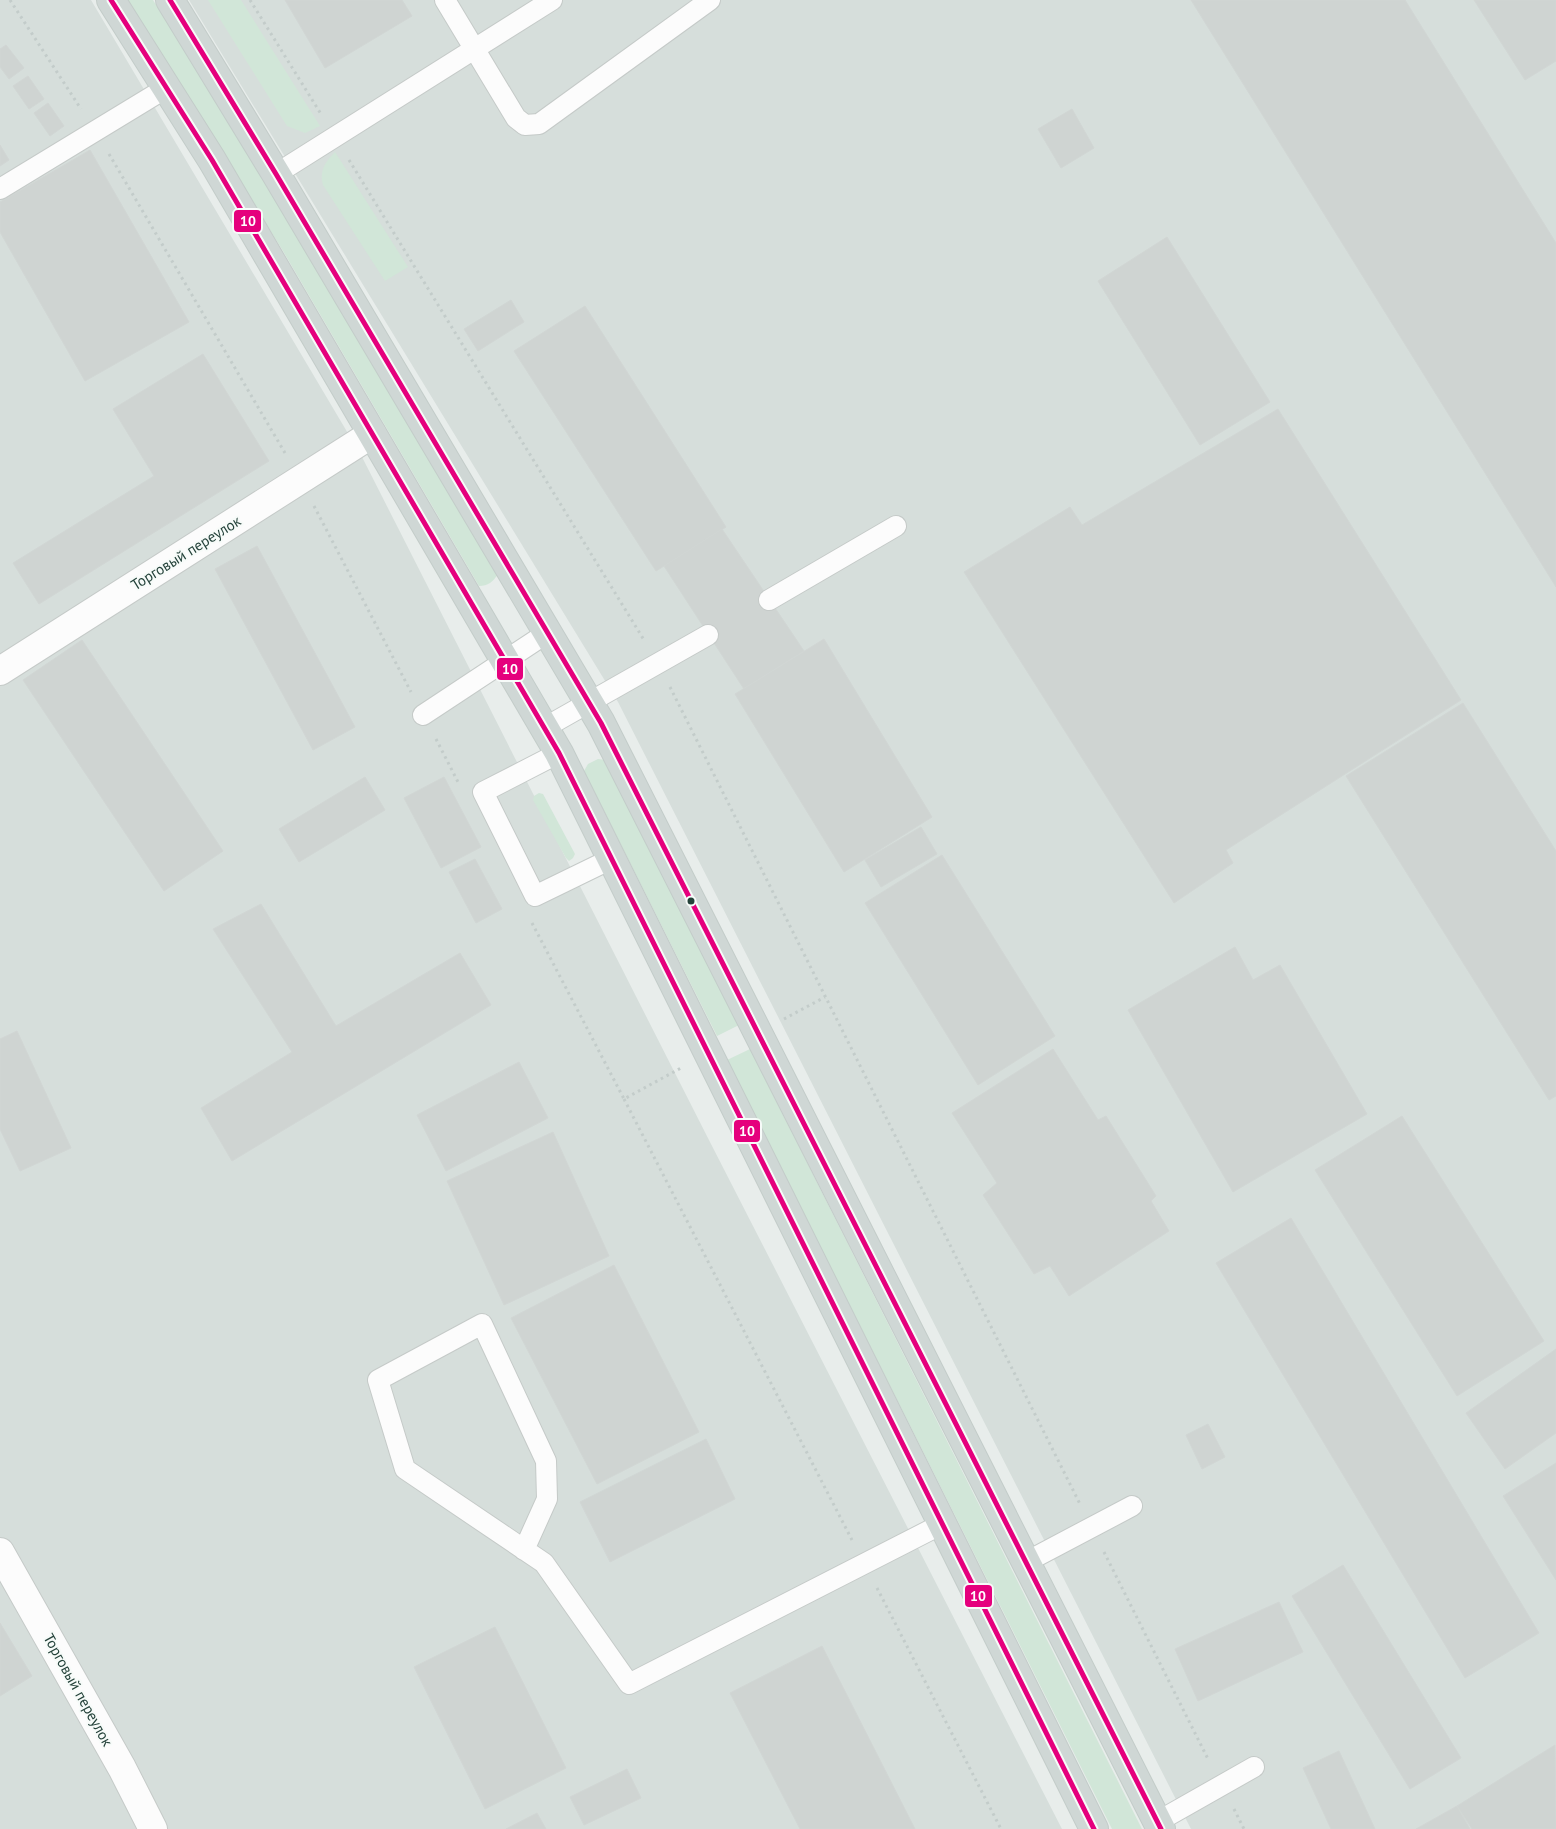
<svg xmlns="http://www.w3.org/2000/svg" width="1556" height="1829" viewBox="0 0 1556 1829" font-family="'PT Sans',sans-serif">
  <rect width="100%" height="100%" fill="#e8edeb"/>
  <g fill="#d6dedb">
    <path d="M0 0H91L362 457 711 1144 1062 1829H0Z"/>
    <path d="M189 0H1556V1829H1191L618 702Z"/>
  </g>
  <g fill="#d1e6d8">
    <path d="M128 0H153L302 240 498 574C493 582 488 586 479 586L283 251Z"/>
    <path d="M208 0H241L320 126 305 133 287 126Z"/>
    <path d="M335 152 408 267 385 281 323 185C319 171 325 162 335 152Z"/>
    <path d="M598 759 606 760 739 1025 717 1036 584 771 588 764Z"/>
    <path d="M539 793 543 794 575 854 573 858 569 861 566 858 533 800 534 796Z"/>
    <path d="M750 1049 1142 1829H1112L727 1060Z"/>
  </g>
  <g fill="#cfd4d2" stroke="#d1d6d4">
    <path d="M285 0H402L412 16 325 68Z"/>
    <path d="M1191 0H1405L1556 243V587Z"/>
    <path d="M1474 0H1556V61L1525 80Z"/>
    <path d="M6 45 24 68 9 79 0 67V49Z"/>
    <path d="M28 76 44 99 29 109 13 86Z"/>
    <path d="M48 103 64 126 50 136 34 113Z"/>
    <path d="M1072 109 1094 148 1061 168 1038 129Z"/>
    <path d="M0 145 9 160 0 166Z"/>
    <path d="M90 150 189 322 85 381 0 232V202Z"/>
    <path d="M1167 237 1270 402 1200 445 1098 281Z"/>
    <path d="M511 300 524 322 478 351 464 329Z"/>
    <path d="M585 306 726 527 656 571 514 351Z"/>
    <path d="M203 354 269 461 39 604 13 563 154 476 113 409Z"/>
    <path d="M1278 409 1461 700 1226 850 1233 863 1174 903 964 572 1070 507 1082 525Z"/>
    <path d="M722 529 804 651 744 689 664 566Z"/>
    <path d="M257 546 355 727 313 750 215 569Z"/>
    <path d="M824 639 932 817 844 872 735 694Z"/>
    <path d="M82 640 223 851 164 891 23 680Z"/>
    <path d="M1463 703 1556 851V1096L1549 1100 1346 776Z"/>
    <path d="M365 777 385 810 299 862 279 829Z"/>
    <path d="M444 777 481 847 441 868 404 798Z"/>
    <path d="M921 827 937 854 881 887 865 860Z"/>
    <path d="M942 855 1055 1036 978 1085 865 903Z"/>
    <path d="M475 859 502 909 476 923 449 872Z"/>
    <path d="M261 904 336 1026 460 953 491 1005 232 1161 201 1108 292 1052 213 929Z"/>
    <path d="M1235 947 1253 980 1280 965 1367 1114 1233 1192 1128 1010Z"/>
    <path d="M17 1031 71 1148 20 1171 0 1129V1039Z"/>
    <path d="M1053 1049 1098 1120 1106 1116 1156 1196 1151 1201 1169 1231 1069 1296 1050 1266 1034 1274 983 1195 997 1183 952 1113Z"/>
    <path d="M519 1062 548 1118 446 1171 417 1115Z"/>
    <path d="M1402 1116 1544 1341 1457 1396 1315 1170Z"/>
    <path d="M553 1132 609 1256 504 1305 447 1181Z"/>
    <path d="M1291 1218 1539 1633 1465 1678 1216 1263Z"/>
    <path d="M614 1265 699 1432 597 1484 511 1318Z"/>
    <path d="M1556 1349V1433L1505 1469 1466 1413Z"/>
    <path d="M1208 1424 1225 1457 1202 1469 1186 1435Z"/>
    <path d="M706 1439 735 1499 610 1562 580 1502Z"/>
    <path d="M1556 1463V1580L1503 1496Z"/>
    <path d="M1343 1565 1461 1758 1410 1789 1292 1596Z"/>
    <path d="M1279 1602 1303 1652 1198 1701 1175 1649Z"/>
    <path d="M0 1623 32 1676 0 1696Z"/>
    <path d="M495 1627 566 1768 485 1809 414 1667Z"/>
    <path d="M822 1646 915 1829H800L730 1693Z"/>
    <path d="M1555 1745 1556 1829H1472L1457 1806Z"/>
    <path d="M1339 1751 1375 1829H1331L1303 1768Z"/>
    <path d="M627 1769 641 1798 584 1825 570 1797Z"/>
    <path d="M1457 1806 1470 1829H1416Z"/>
    <path d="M537 1813 546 1829H506Z"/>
  </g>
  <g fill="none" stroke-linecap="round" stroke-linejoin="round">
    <g stroke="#c5cac8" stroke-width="22">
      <g id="service">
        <path d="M445 0 516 118 525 125 539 124 710 0"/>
        <path d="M276 174 552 0"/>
        <path d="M0 189 166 88"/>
        <path d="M769 600 896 526"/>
        <path d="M423 715 547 633"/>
        <path d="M544 728 708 635"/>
        <path d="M559 753 483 792 535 896 611 859"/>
        <path d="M524 1550 547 1499 546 1461 482 1324 378 1380 405 1469 544 1563 629 1684 942 1524"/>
        <path d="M1026 1562 1132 1506"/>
        <path d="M1157 1822 1254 1767"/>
      </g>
    </g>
    <g stroke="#c5cac8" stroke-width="30">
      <g id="minor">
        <path d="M0 671 372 434"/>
        <path d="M0 1552 122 1768 153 1829"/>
      </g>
    </g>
    <g stroke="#c3ccc9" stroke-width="30">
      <g id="primary">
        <path d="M111 0 212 160 559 753 1094 1829"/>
        <path d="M170 0 276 174 601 723 1161 1829"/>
      </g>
    </g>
    <g stroke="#c3ccca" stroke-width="3" stroke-dasharray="2.5 4" stroke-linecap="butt">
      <path d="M10 0 81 109"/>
      <path d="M250 0 321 114"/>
      <path d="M109 154 285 453"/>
      <path d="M349 160 644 640"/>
      <path d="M314 506 411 692"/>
      <path d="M670 687 1080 1504"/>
      <path d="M436 739 458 782"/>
      <path d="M532 923 624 1099 681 1068"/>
      <path d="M784 1019 825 997"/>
      <path d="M624 1099 852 1540"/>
      <path d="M1104 1552 1209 1761"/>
      <path d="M877 1588 1001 1829"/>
      <path d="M1234 1809 1244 1829"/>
    </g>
    <use href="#service" stroke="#fcfcfc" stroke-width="20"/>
    <use href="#minor" stroke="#fcfcfc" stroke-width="28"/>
    <use href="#primary" stroke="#cfd7d5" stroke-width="28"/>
    <g stroke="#f7fbf9" stroke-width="9">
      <g id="bus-1">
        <path d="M111 0 212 160 559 753 1094 1829"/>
        <path d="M170 0 276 174 601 723 1161 1829"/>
      </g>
    </g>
    <use href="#bus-1" stroke="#e5007d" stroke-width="5"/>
  </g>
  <circle fill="#24423a" stroke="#f7fbf9" stroke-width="2" cx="691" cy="901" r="4.5"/>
  <g text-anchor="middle" stroke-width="4" stroke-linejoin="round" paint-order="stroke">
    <g font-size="15" fill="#24423a" stroke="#f7fbf9">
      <text transform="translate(186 553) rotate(-32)" y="5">Торговый переулок</text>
      <text transform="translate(78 1690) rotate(61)" y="5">Торговый переулок</text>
    </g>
  </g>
  <g stroke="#f7fbf9" stroke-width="2">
    <rect x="233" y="209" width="29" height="24" rx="5" fill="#e5007d"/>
    <rect x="496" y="657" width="28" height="24" rx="5" fill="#e5007d"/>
    <rect x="733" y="1119" width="28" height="24" rx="5" fill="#e5007d"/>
    <rect x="964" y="1584" width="29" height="24" rx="5" fill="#e5007d"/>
  </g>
  <g font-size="14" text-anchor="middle" font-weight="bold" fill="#fff">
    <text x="248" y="226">10</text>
    <text x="510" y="674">10</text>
    <text x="747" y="1136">10</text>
    <text x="978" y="1601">10</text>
  </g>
</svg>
